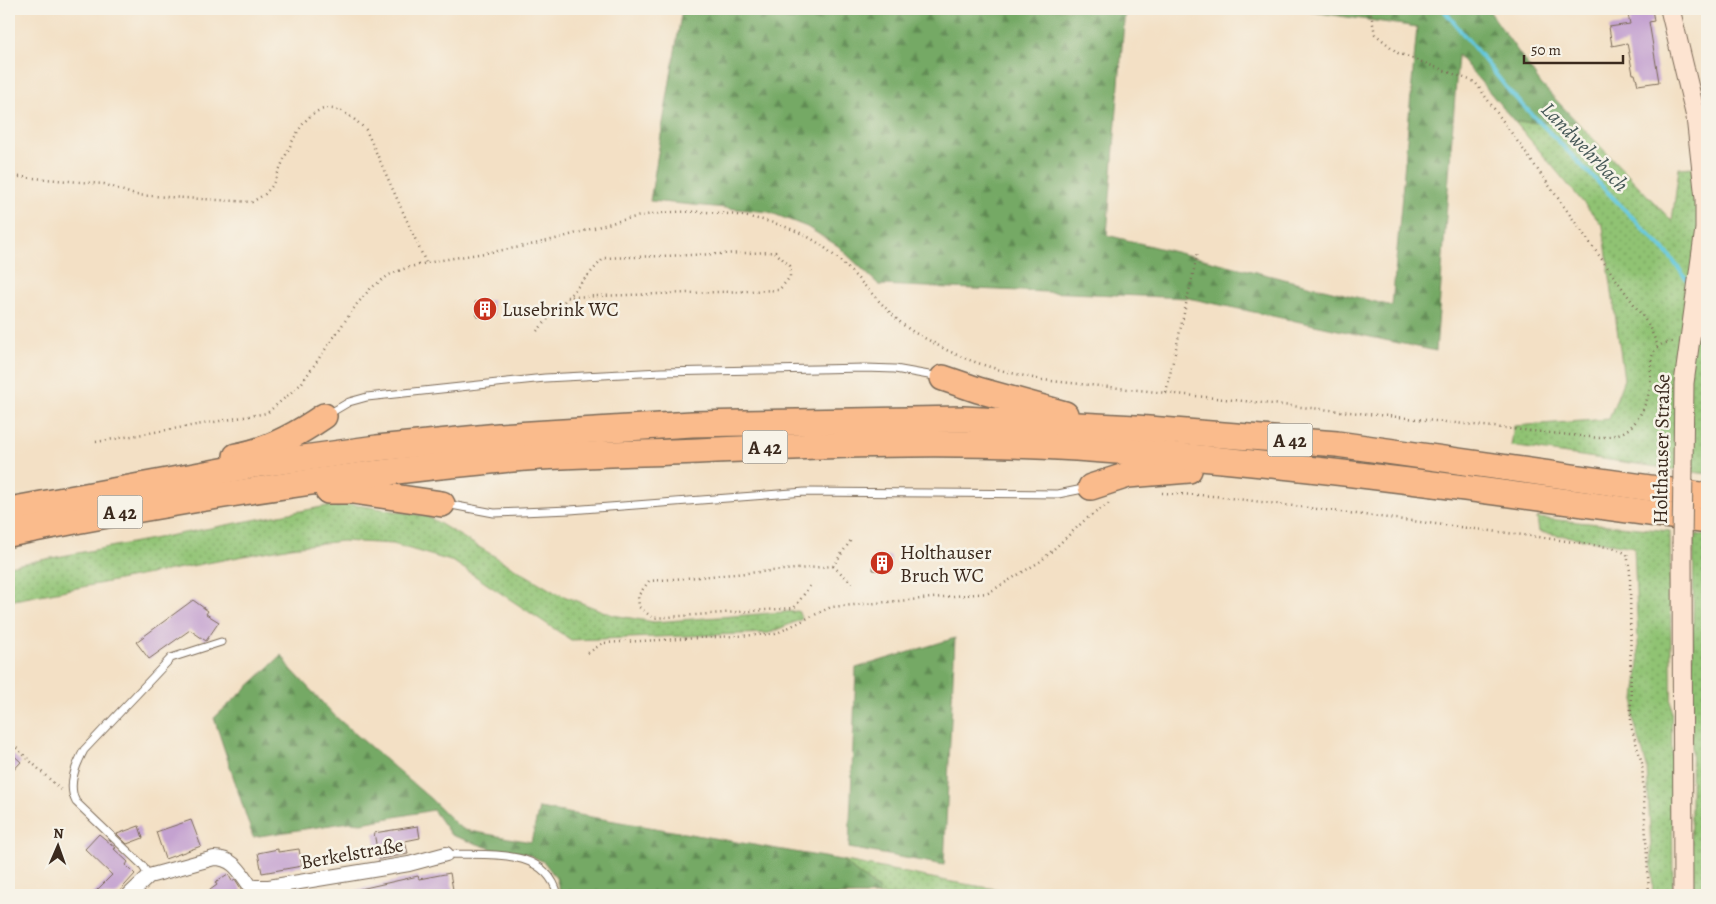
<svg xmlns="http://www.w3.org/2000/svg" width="1716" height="904" viewBox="0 0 1716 904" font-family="Alegreya,serif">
  <defs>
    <pattern id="grass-dots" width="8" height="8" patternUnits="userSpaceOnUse" patternTransform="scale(1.25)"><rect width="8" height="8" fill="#90c373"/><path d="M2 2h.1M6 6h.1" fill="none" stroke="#779f5e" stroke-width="1.8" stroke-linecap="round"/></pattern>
    <pattern id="forest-firs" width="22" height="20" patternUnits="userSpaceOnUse" patternTransform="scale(1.25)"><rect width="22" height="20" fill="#74a965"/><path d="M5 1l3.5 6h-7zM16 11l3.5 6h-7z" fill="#608a53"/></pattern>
  </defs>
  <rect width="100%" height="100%" fill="#f7f3e8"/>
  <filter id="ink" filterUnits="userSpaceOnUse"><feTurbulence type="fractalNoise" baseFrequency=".02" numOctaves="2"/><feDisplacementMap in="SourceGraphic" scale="10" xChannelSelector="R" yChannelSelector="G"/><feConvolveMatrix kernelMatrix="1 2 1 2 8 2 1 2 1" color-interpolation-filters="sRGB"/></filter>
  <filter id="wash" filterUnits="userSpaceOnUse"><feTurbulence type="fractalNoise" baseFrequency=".0096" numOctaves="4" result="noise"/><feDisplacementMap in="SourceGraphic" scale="20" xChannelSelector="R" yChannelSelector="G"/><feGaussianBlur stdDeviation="1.12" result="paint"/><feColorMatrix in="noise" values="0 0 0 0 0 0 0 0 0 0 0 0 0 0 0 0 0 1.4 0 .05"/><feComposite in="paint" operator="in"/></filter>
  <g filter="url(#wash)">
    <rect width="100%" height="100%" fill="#f3e0c5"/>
    <g fill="url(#grass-dots)" stroke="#667648">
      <path d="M1515 122H1577L1672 221 1679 168 1707 166V474L1511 446 1514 426 1609 419 1624 379 1603 226Z"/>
      <path d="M343 503 427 516 556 593 613 615 654 622 798 611 802 619 769 633 571 640 454 562 393 544 342 541 291 547 9 601V566Z"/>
      <path d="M1537 518 1670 531 1673 895H1653L1647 767 1633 718 1639 662 1634 547 1539 532Z"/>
      <path d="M1694 534 1707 536V895H1690Z"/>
      <path d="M841 860 952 882 1034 895H878L879 890Z"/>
    </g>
    <g fill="url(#forest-firs)" stroke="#586a42">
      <path d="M682 9H1125L1107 235 1392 306 1417 27 1291 9H1488L1541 84 1577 122H1515L1458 55 1436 351 1188 298 879 285 838 246 807 227 769 212 650 201Z"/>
      <path d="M955 638 944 865 849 848 856 668Z"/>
      <path d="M282 655 291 669 336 717 432 800 458 826 465 830 531 842 539 808 841 860 879 890 878 895H561L556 878 544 862 525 853 498 851 451 835 433 810 362 823 350 822 253 837 214 718Z"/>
    </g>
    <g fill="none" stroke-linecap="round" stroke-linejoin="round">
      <path stroke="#62c8df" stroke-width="4" d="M1443 9 1510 92 1668 254 1691 285"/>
    </g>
    <g id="blocks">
      <g fill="#c4a2d0">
        <path d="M1627 9H1652L1654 21 1649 22 1659 82 1638 85 1635 74H1633L1627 43 1612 46 1609 27 1630 24Z"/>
        <path d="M492 300 494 315 477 317 475 302Z"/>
        <path d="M874 555 891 556V571L873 570Z"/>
        <path d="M193 600 208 611 206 614 219 622 206 641 190 630 149 659 136 642Z"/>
        <path d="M9 751 21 762 9 775Z"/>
        <path d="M191 820 201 846 165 859 156 832Z"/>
        <path d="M139 826 143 838 127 844 117 834Z"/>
        <path d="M418 826 420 838 405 841 408 854 379 859 374 833Z"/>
        <path d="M99 834 116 848 114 849 128 862 126 865 135 874 116 895H92L112 875 85 849Z"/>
        <path d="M278 849V852L299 849 302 866 262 873 258 853Z"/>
        <path d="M450 873 454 895H357L356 890 418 876 419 879Z"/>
        <path d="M228 874 232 881 235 879 245 895H203L217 885 215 882Z"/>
      </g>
    </g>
  </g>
  <g filter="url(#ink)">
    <use href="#blocks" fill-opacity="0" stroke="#7b6a58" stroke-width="1"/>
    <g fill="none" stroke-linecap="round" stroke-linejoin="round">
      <g stroke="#7b6a58" stroke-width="9">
        <g id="lane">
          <path d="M327 415 349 402 367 397 545 378 661 372 865 368 895 369 940 377"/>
          <path d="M446 504 494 513 570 510 805 492 1058 494 1088 488"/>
          <path d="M446 854C487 856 545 846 558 895"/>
          <path d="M149 876 142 865 76 802C67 785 76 765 84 750L171 658 221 642"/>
        </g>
      </g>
      <g stroke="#7b6a58" stroke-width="16">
        <path id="street" d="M129 895 149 876 214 858C234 858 240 872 251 887H269L409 864 446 854"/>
      </g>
      <g stroke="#7b6a58" stroke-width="21">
        <g id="secondary">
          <path d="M1670 9 1696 117 1705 198V229L1684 383 1683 467"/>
          <path d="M1682 544 1683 895"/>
        </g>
      </g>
      <g stroke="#7b6a58" stroke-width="28">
        <g id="highway">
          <path d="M943 378 978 390 1065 414"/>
          <path d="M236 456C268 451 298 434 324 416"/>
          <path d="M1091 487 1128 475 1189 470"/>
          <path d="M328 491H353L442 504"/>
          <path d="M9 510 260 464 377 448 499 436 692 424 963 419 1136 428 1337 444 1707 496"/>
          <path d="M9 534C172 501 335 475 501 460 567 454 633 454 698 451 824 445 950 440 1076 448 1288 462 1497 492 1707 521"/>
        </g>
      </g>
      <g stroke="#7b6a58" stroke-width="2.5" stroke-dasharray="1 4" stroke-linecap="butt">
        <path d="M1370 9 1375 34 1398 53 1475 82 1648 324 1658 346"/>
        <path d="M1699 11 1701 9"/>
        <path d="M9 176 104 184 135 195 252 202 265 194 272 186C293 143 310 73 366 130L426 263"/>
        <path d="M537 331 604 258 775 252 790 266V277L779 290 567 297"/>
        <path d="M1166 392 1198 252"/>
        <path d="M96 442 267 413 301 384 357 304 371 288 389 275 406 268C451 256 498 253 543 242 583 233 621 217 661 213 710 208 785 216 825 248 852 269 874 298 900 322 912 333 926 338 939 346 972 364 1006 372 1042 380L1599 438C1608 436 1621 435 1628 429 1640 420 1647 402 1650 388 1653 367 1644 342 1675 342"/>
        <path d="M1162 493 1214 496 1539 537 1614 548 1627 554 1630 571 1631 726 1642 763 1649 895"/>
        <path d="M833 566 852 583"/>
        <path d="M810 586 794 608 653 618 639 607 638 596 649 581 833 566 851 540"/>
        <path d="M588 653 603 643 775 634 831 607 988 593 1041 561 1086 519 1111 502"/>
        <path d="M9 741 63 792"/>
      </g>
      <use href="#lane" stroke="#fff" stroke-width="7"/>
      <use href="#street" stroke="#fff" stroke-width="14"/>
      <use href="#secondary" stroke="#fde4d1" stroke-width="19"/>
      <use href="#highway" stroke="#fabb8c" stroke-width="25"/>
      <g stroke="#7b6a58" stroke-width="21" stroke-linecap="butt">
        <path id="secondary-bridge" d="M1682 544 1683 467"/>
      </g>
      <use href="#secondary-bridge" stroke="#fde4d1" stroke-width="19"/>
    </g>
  </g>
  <defs>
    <g id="building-disc" transform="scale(1.25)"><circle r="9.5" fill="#c8321e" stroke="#f7f3e8"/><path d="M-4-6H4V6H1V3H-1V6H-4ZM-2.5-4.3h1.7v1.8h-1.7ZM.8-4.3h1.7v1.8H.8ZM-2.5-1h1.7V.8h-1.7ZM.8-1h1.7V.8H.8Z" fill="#fff"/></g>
  </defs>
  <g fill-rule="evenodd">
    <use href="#building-disc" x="485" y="309"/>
    <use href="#building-disc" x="882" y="563"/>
  </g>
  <g text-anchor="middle" stroke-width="5" stroke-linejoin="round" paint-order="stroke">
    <g fill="#f7f3e8" stroke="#73665b" stroke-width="1">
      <rect x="1267.5" y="423.5" width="45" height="33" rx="4"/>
      <rect x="742.5" y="430.5" width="45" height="33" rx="4"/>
      <rect x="97.5" y="495.5" width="45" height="33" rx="4"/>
    </g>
    <g font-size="19" font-weight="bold" fill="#3b2a1e">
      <text x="1290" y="447">A 42</text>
      <text x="765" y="454">A 42</text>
      <text x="120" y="519">A 42</text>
    </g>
    <g font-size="20" fill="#3b2a1e" stroke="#f7f3e8" text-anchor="start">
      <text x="502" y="316">Lusebrink WC</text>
      <text x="900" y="559">Holthauser<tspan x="900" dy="23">Bruch WC</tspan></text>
    </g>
    <g font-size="20" fill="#3b2a1e" stroke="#f7f3e8">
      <text transform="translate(1661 449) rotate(-89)" y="7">Holthauser Straße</text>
      <text transform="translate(352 853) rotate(-10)" y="7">Berkelstraße</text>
    </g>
    <g font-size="21" font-style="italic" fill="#475958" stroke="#f7f3e8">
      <text transform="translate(1585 147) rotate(46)" y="7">Landwehrbach</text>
    </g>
  </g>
  <rect width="1716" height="904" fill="none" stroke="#f7f3e8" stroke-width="30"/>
  <g transform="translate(58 846) rotate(2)" stroke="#f7f3e8" stroke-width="4" paint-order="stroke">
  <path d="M0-4L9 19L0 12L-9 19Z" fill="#3b2a1e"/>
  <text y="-8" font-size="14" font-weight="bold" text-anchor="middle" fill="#3b2a1e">N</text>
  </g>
  <path d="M1524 55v8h99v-8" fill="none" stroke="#3b2a1e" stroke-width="2.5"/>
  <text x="1531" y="55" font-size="15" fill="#3b2a1e" stroke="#f7f3e8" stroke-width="4" paint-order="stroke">50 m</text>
</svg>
